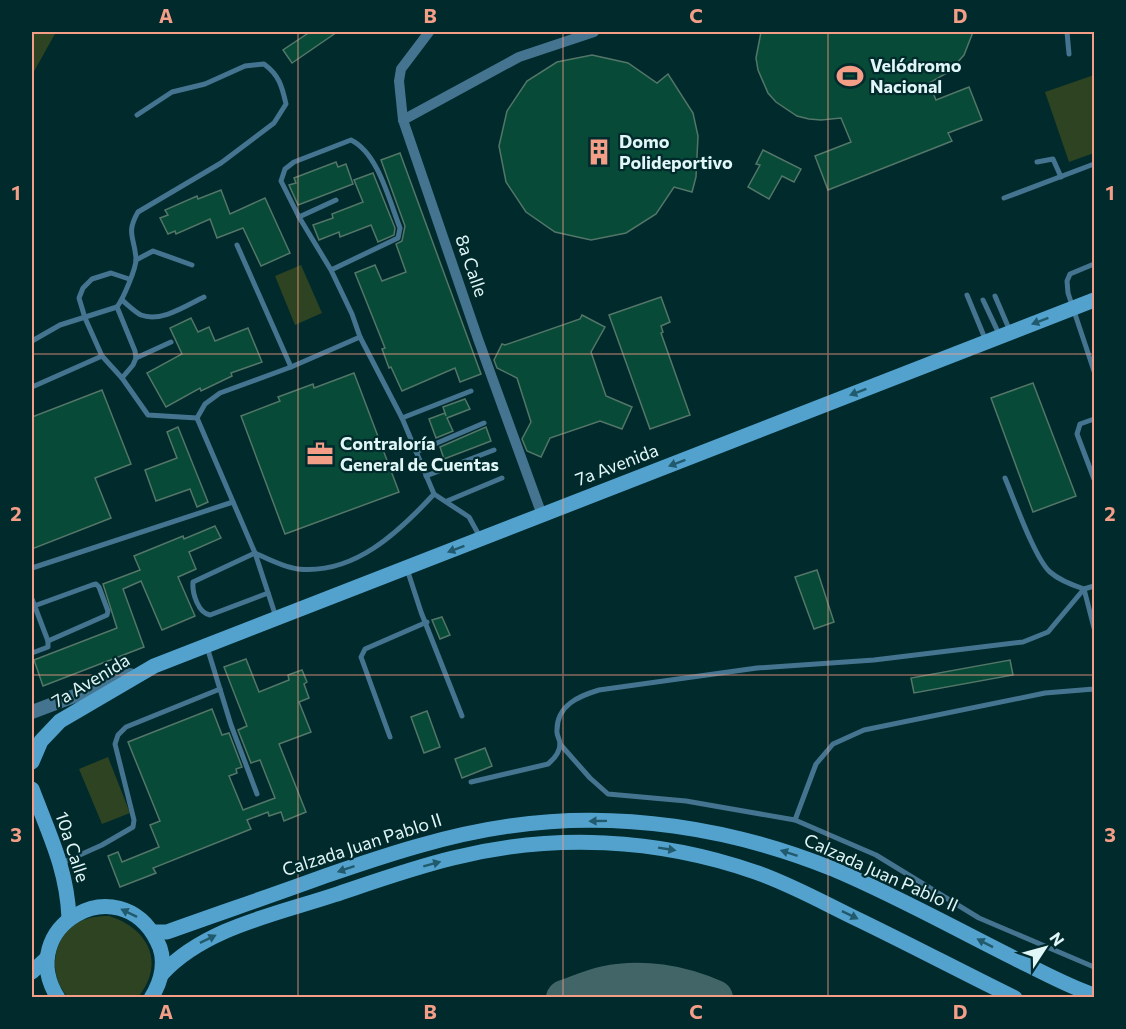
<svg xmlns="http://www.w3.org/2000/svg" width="1126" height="1029" viewBox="0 0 1126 1029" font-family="Commissioner,sans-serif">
  <rect width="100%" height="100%" fill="#002a2c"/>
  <g fill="#2e4321">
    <path d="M32 32H56L32 75Z"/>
    <path d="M1094 75V153L1069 162 1045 92Z"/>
    <path d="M301 265 322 313 295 325 275 276Z"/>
    <path d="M108 757 130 813 102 824 79 769Z"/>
    <path d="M109 916C148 928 166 963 138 997H68C48 976 51 939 77 923 87 917 98 916 109 916Z"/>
  </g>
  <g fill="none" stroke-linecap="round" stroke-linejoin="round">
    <path stroke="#426668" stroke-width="36" d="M564 998C578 993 591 987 605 984 642 976 681 983 715 998"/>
  </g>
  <g fill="#074a37" stroke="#547668" stroke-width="1.5">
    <path d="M310 32H337L292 63 283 50Z"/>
    <path d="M761 32H973L964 55 956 64 947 73 929 83 936 100 969 87 982 120 948 133 952 141 828 190 815 156 851 142 841 118 821 120 809 119 797 116 776 102 768 93 758 70 756 58Z"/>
    <path d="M592 55 628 63 657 83 668 74 693 113 698 136 696 177 692 192 674 187 656 214 626 233 591 240 555 232 526 212 506 182 499 146 507 111 527 81 557 62Z"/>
    <path d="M763 150 801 169 794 182 782 176 769 199 748 187 760 165 756 164Z"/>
    <path d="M400 153 481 374 460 382 455 368 402 391 391 367 389 368 382 349 385 348 355 273 375 265 382 281 406 272 396 244 402 241 405 226 381 160Z"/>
    <path d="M336 162 338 167 346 164 353 184 298 205 289 185 296 183 294 178Z"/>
    <path d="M373 173 395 228 394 235 378 242 371 225 340 237 339 232 319 240 313 225 333 218 332 214 363 202 354 180Z"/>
    <path d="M221 190 230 214 265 198 290 253 261 266 243 228 217 238 210 219 176 234 175 231 168 234 160 218 168 215 165 210 197 196 198 199Z"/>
    <path d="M661 297 670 322 661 326 663 332 661 333 690 415 650 429 609 315Z"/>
    <path d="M582 315 605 327 591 352 606 396 632 407 622 429 600 421 550 438 541 457 527 451 522 439 531 422 517 378 497 368 494 360 502 344 505 345 580 319Z"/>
    <path d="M191 318 198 332 209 327 215 341 248 328 262 362 231 373 232 376 201 391 200 388 166 407 147 373 182 354 170 328Z"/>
    <path d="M354 373 399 492 285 534 241 416 280 401 278 397 313 384 314 388Z"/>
    <path d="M1033 383 1076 496 1033 512 991 398Z"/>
    <path d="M102 390 131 464 95 478 111 518 32 549V417Z"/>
    <path d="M465 399 470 409 447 418 453 431 436 438 429 419 445 413 446 416 443 407Z"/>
    <path d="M178 427 208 502 197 507 190 489 156 501 145 470 177 458 167 432Z"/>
    <path d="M486 427 491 441 444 459 440 447Z"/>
    <path d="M215 526 221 538 189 552 196 569 178 577 195 616 162 630 141 581 123 589 144 647 43 686 34 660 117 628 103 584 140 570 134 556 183 536 184 539Z"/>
    <path d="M817 570 834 622 814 629 795 577Z"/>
    <path d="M442 617 450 635 440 639 432 620Z"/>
    <path d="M246 659 259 692 289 680 288 675 302 670 307 682 304 684 309 698 299 702 311 732 279 744 306 812 284 821 281 812 269 816 268 812 247 820 251 829 153 868 156 873 120 887 108 856 118 852 122 862 159 847 150 825 160 821 128 742 212 709 222 735 229 733 242 767 236 769 237 773 229 776 243 810 275 798 260 760 251 763 238 730 247 726 224 667Z"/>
    <path d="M1010 660 1013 675 914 693 911 678Z"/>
    <path d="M427 711 440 747 424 753 411 717Z"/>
    <path d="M485 748 492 766 462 778 455 759Z"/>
  </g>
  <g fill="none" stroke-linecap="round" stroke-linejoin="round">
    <g stroke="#44748f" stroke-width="5">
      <path d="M1067 32 1069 54"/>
      <path d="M1037 162 1053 159 1061 177"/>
      <path d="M1004 198 1094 164"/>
      <path d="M299 217 336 200"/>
      <path d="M237 245 291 367"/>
      <path d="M136 260 153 251 192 265"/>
      <path d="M1094 264 1070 274 1067 281 1068 293 1094 371"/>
      <path d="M331 270 398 238 400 228C389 200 378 153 351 140L294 162 285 169 281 181 299 217 331 270 352 314 360 337 402 418 434 494 469 517 480 537"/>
      <path d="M129 279 111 273 92 279 83 288 79 298 85 318 102 356 122 378 148 415 197 418"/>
      <path d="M967 295 986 341"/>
      <path d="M995 296 1010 331"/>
      <path d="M122 300C128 305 135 312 141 315 161 323 187 305 204 297"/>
      <path d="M983 300 999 334"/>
      <path d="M32 341 60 325 117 307"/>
      <path d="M136 358 171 342"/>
      <path d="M122 378 133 365 136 358 135 351 117 307C123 299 137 267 136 258 134 236 126 233 138 212L221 163 274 123 286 104C282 86 279 75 264 64L245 66 205 84 172 92 137 115"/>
      <path d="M32 387 102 356"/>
      <path d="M197 418 255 553 276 617"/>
      <path d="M197 418 205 404 220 393 291 367 360 337"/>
      <path d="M402 418 471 391"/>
      <path d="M1094 419 1080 424 1077 434 1094 479"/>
      <path d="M416 452 484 423"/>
      <path d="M426 476 494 450"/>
      <path d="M1005 478C1014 499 1035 559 1050 572 1059 580 1072 585 1084 589L1094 628"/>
      <path d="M447 501 502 478"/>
      <path d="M32 568 233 502"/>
      <path d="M407 569 421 612 462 716"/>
      <path d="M268 593 210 615C198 613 192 593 193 582L255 553C268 559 283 567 298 569 354 575 399 532 434 494"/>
      <path d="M32 599 48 641V647L32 653"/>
      <path d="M34 606 92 585 96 584 99 587 108 611 107 615 48 641"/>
      <path d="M207 647 231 725 257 794"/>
      <path d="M390 737 361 657 365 649 427 622"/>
      <path d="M560 744 590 778 608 794 686 801 795 820 876 855 979 918 1094 967"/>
      <path d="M471 782 548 764C554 759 560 753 560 744 560 739 556 735 557 730 557 705 579 696 599 690L757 668 874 660 1023 642 1048 632 1084 589 1094 586"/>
      <path d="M795 820 816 764 833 744 864 730 1045 693 1094 689"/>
      <path d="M62 863 102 845 133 827 134 820 115 744 118 735 126 727 220 689"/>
    </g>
    <g stroke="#44748f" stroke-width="10">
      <path d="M429 32 401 69 399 81 403 120 478 339 542 515"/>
      <path d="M403 120 519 57 594 32"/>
    </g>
    <path stroke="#44748f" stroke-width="14" d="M32 712 130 675"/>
    <g stroke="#52a2cd" stroke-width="15">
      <path d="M32 762 41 741 60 721 154 666 1094 300"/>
      <path d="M32 789C49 834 67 869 69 918"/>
      <path d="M152 932H167C220 913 273 895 325 876 386 855 446 835 510 826 618 810 732 828 833 869 895 895 954 928 1014 958 1040 971 1067 986 1094 995"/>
      <path d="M32 972 47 958"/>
      <path d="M162 974C204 928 277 914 334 895 373 882 412 868 453 858 553 833 657 838 755 872 790 884 822 902 855 918 909 944 962 972 1015 998"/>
      <path d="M58 998C13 927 119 866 157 941 167 959 162 981 151 998"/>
    </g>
  </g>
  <defs><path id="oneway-solid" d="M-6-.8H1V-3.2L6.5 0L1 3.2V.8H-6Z" transform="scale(1.5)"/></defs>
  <g fill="#215a6c">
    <use href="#oneway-solid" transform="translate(1040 321) rotate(159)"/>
    <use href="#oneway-solid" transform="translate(858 392) rotate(159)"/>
    <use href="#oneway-solid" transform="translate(677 463) rotate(159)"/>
    <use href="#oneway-solid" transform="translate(456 549) rotate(159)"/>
    <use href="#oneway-solid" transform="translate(598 821) rotate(179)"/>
    <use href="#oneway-solid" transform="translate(667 849) rotate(9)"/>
    <use href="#oneway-solid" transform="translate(789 853) rotate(-162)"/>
    <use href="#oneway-solid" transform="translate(432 864) rotate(-15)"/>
    <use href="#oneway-solid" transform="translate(346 869) rotate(161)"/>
    <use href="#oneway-solid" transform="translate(129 913) rotate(-154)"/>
    <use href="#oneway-solid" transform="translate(850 915) rotate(26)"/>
    <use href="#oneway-solid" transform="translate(208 939) rotate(-26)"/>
    <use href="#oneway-solid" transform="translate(985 943) rotate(-153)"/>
  </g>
  <path fill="none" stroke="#f49e88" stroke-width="1.5" stroke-opacity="0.55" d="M298 32V998M563 32V998M828 32V998M32 354H1094M32 675H1094"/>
  <defs>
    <g id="stadium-bare" transform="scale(2.07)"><path d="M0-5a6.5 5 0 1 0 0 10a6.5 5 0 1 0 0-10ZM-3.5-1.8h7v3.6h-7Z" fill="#f49e88" stroke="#002a2c" stroke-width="2.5" paint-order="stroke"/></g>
    <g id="building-bare" transform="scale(2.07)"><path d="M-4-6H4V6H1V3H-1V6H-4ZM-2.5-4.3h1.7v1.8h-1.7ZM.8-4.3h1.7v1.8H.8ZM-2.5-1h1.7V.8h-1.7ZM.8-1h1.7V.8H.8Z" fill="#f49e88" stroke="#002a2c" stroke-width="2.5" paint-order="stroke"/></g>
    <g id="office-bare" transform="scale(2.07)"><path d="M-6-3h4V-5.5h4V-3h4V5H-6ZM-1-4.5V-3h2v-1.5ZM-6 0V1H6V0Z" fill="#f49e88" stroke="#002a2c" stroke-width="2.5" paint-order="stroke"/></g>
  </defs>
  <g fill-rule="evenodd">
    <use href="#stadium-bare" x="850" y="76"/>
    <use href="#building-bare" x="599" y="152"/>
    <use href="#office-bare" x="320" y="454"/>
  </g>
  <g text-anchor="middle" stroke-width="4.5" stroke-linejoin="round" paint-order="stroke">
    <g font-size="18" font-weight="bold" fill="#e1f6f7" stroke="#002a2c" text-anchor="start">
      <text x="870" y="72">Velódromo<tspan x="870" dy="21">Nacional</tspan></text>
      <text x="619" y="148">Domo<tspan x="619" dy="21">Polideportivo</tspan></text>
      <text x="340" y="450">Contraloría<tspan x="340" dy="21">General de Cuentas</tspan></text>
    </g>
    <g font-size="18" fill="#e1f6f7" stroke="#002a2c">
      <text transform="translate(471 266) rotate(71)" y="6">8a Calle</text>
      <text transform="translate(617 465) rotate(-21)" y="6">7a Avenida</text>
      <text transform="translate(91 681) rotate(-31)" y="6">7a Avenida</text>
      <text transform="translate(362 845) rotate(-18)" y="6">Calzada Juan Pablo II</text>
      <text transform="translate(72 847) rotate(72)" y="6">10a Calle</text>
      <text transform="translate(881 873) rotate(24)" y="6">Calzada Juan Pablo II</text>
    </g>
  </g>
  <rect width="1126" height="1029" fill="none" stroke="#002a2c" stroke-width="66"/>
  <g transform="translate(1045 948) rotate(54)" stroke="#002a2c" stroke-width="4.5" paint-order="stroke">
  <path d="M0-4.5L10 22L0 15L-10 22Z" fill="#e1f6f7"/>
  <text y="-9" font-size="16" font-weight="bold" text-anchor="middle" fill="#e1f6f7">N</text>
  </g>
  <rect x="33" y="33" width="1060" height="963" fill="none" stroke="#f49e88" stroke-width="2"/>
  <g font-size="20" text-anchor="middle" font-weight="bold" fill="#f49e88">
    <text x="166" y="23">A</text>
    <text x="430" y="23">B</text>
    <text x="696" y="23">C</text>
    <text x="960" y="23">D</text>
    <text x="16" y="200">1</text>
    <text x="1110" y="200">1</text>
    <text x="16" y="521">2</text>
    <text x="1110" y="521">2</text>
    <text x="16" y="842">3</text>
    <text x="1110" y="842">3</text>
    <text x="166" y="1019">A</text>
    <text x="430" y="1019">B</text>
    <text x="696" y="1019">C</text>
    <text x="960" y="1019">D</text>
  </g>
</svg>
